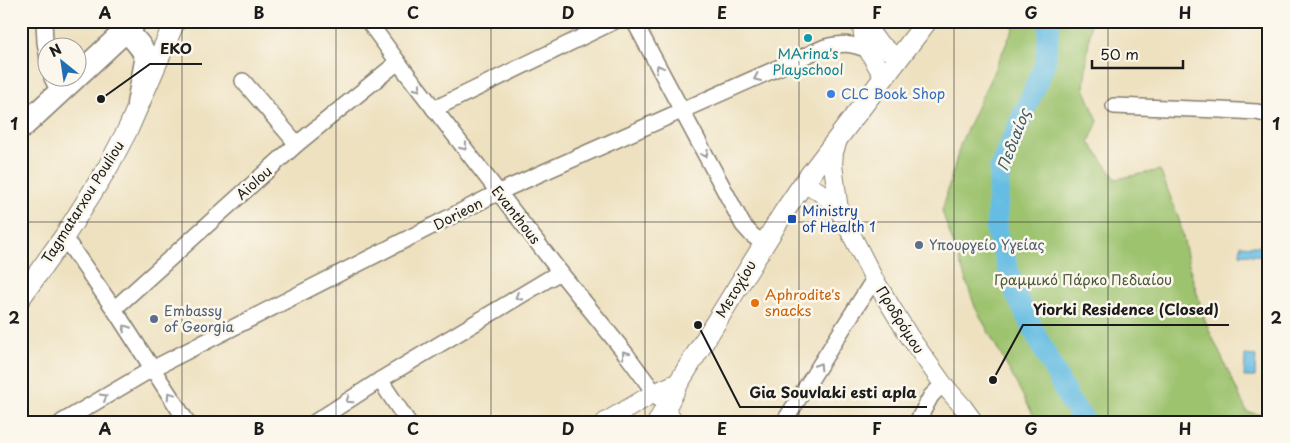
<svg xmlns="http://www.w3.org/2000/svg" width="1290" height="443" viewBox="0 0 1290 443" font-family="'Playpen Sans',sans-serif">
  <rect width="100%" height="100%" fill="#fbf7ec"/>
  <filter id="ink" filterUnits="userSpaceOnUse"><feTurbulence type="fractalNoise" baseFrequency=".02" numOctaves="2"/><feDisplacementMap in="SourceGraphic" scale="10" xChannelSelector="R" yChannelSelector="G"/><feConvolveMatrix kernelMatrix="1 2 1 2 8 2 1 2 1" color-interpolation-filters="sRGB"/></filter>
  <filter id="wash" filterUnits="userSpaceOnUse"><feTurbulence type="fractalNoise" baseFrequency=".0096" numOctaves="4" result="noise"/><feDisplacementMap in="SourceGraphic" scale="20" xChannelSelector="R" yChannelSelector="G"/><feGaussianBlur stdDeviation="1.12" result="paint"/><feColorMatrix in="noise" values="0 0 0 0 0 0 0 0 0 0 0 0 0 0 0 0 0 1.4 0 .05"/><feComposite in="paint" operator="in"/></filter>
  <g filter="url(#wash)">
    <rect width="100%" height="100%" fill="#eee1c0"/>
    <path fill="#9dc36e" stroke="#5c7045" d="M1016 21H1091L1084 88 1098 121 1089 142 1116 179 1160 170 1179 219 1190 269 1205 321 1247 412 1269 416V422H1037L975 307 942 211 961 142 1015 25Z"/>
    <g fill="#66bde3" stroke="#416c80">
      <path d="M1241 245 1268 247 1267 256 1240 254Z"/>
      <path d="M1245 355 1256 356 1255 377H1244Z"/>
    </g>
    <g fill="none" stroke-linecap="round" stroke-linejoin="round">
      <path stroke="#66bde3" stroke-width="21" d="M1050 21 1045 64 1000 167 996 229 1016 295 1069 400 1085 422"/>
    </g>
  </g>
  <g filter="url(#ink)">
    <g fill="none" stroke-linecap="round" stroke-linejoin="round">
      <g stroke="#857e6e" stroke-width="18">
        <g id="minor">
          <path d="M44 21 45 42 48 59"/>
          <path d="M368 21 398 62 560 272 626 354 676 422"/>
          <path d="M634 21 743 225 752 235 764 244"/>
          <path d="M52 78 59 92"/>
          <path d="M243 81 297 144"/>
          <path d="M1114 106 1220 110 1257 112 1269 115"/>
          <path d="M434 109 615 21"/>
          <path d="M64 237 114 309 187 422"/>
          <path d="M114 309 297 144 398 62"/>
          <path d="M380 380 408 422"/>
          <path d="M62 422 152 369 499 192 825 47C844 43 850 43 868 50"/>
          <path d="M315 422 380 380 560 272"/>
          <path d="M784 422 874 279"/>
          <path d="M917 422 931 396 943 384"/>
        </g>
      </g>
      <g stroke="#857e6e" stroke-width="20">
        <g id="tertiary">
          <path d="M861 21 864 41 868 50 884 78"/>
          <path d="M865 24 876 40 898 59"/>
          <path d="M803 184 818 191 830 200 839 210 874 279 909 336 943 384 963 407 974 422"/>
          <path d="M839 210 833 165 834 152 839 137"/>
          <path d="M605 422 654 393 679 382"/>
        </g>
      </g>
      <g stroke="#857e6e" stroke-width="22">
        <g id="secondary">
          <path d="M21 297 64 237 108 167 129 127 175 21"/>
          <path d="M658 422 679 382 784 212 803 184 927 21"/>
        </g>
      </g>
      <g stroke="#857e6e" stroke-width="25">
        <g id="primary">
          <path d="M126 30C134 40 145 48 146 61L138 104"/>
          <path d="M78 75 136 21"/>
          <path d="M21 128 75 78"/>
        </g>
      </g>
      <use href="#minor" stroke="#fff" stroke-width="15"/>
      <use href="#tertiary" stroke="#fff" stroke-width="18"/>
      <use href="#secondary" stroke="#fff" stroke-width="20"/>
      <use href="#primary" stroke="#fff" stroke-width="22"/>
    </g>
    <defs><path id="oneway-chevron" d="M-2-3.5L2.5 0L-2 3.5" fill="none" stroke-width="1.6" stroke-linecap="round" stroke-linejoin="round" transform="scale(1.25)"/></defs>
    <g stroke="#999">
      <use href="#oneway-chevron" transform="translate(659 68) rotate(-118)"/>
      <use href="#oneway-chevron" transform="translate(757 78) rotate(156)"/>
      <use href="#oneway-chevron" transform="translate(418 88) rotate(52)"/>
      <use href="#oneway-chevron" transform="translate(464 147) rotate(52)"/>
      <use href="#oneway-chevron" transform="translate(705 154) rotate(62)"/>
      <use href="#oneway-chevron" transform="translate(518 297) rotate(149)"/>
      <use href="#oneway-chevron" transform="translate(126 328) rotate(-123)"/>
      <use href="#oneway-chevron" transform="translate(625 354) rotate(-128)"/>
      <use href="#oneway-chevron" transform="translate(819 366) rotate(-58)"/>
      <use href="#oneway-chevron" transform="translate(170 395) rotate(-124)"/>
      <use href="#oneway-chevron" transform="translate(104 397) rotate(-30)"/>
      <use href="#oneway-chevron" transform="translate(349 400) rotate(147)"/>
    </g>
  </g>
  <path fill="none" stroke="#1c1c1c" stroke-width="1" stroke-opacity="0.55" d="M182 21V422M336 21V422M491 21V422M645 21V422M799 21V422M954 21V422M1108 21V422M21 222H1269"/>
  <circle fill="#0f9aa8" stroke="#fbf7ec" stroke-width="2" cx="808" cy="38" r="5"/>
  <circle fill="#3f7fe0" stroke="#fbf7ec" stroke-width="2" cx="831" cy="94" r="5"/>
  <rect fill="#1a4fb4" stroke="#fbf7ec" stroke-width="2" x="787" y="214" width="10" height="10" rx="2.5"/>
  <g fill="#5c6f8a" stroke="#fbf7ec" stroke-width="2">
    <circle cx="919" cy="245" r="5"/>
    <circle cx="154" cy="319" r="5"/>
  </g>
  <circle fill="#e8710a" stroke="#fbf7ec" stroke-width="2" cx="755" cy="303" r="5"/>
  <g text-anchor="middle" stroke-width="5" stroke-linejoin="round" paint-order="stroke">
    <g font-size="14" fill="#0d838f" stroke="#fbf7ec">
      <text x="808" y="59">MArina's<tspan x="808" dy="16">Playschool</tspan></text>
    </g>
    <g font-size="14" fill="#366cbe" stroke="#fbf7ec" text-anchor="start">
      <text x="841" y="99">CLC Book Shop</text>
    </g>
    <g font-size="14" fill="#1c1c1c" stroke="#fbf7ec">
      <text transform="translate(254 183) rotate(-42)" y="5">Aiolou</text>
      <text transform="translate(83 202) rotate(-58)" y="5">Tagmatarxou Pouliou</text>
      <text transform="translate(458 214) rotate(-27)" y="5">Dorieon</text>
      <text transform="translate(516 215) rotate(52)" y="5">Evanthous</text>
      <text transform="translate(736 289) rotate(-59)" y="5">Μετοχίου</text>
      <text transform="translate(900 320) rotate(58)" y="5">Προδρόμου</text>
    </g>
    <g font-size="14" fill="#164399" stroke="#fbf7ec" text-anchor="start">
      <text x="802" y="216">Ministry<tspan x="802" dy="16">of Health 1</tspan></text>
    </g>
    <g font-size="14" fill="#4e5e75" stroke="#fbf7ec" text-anchor="start">
      <text x="929" y="250">Υπουργείο Υγείας</text>
      <text x="164" y="316">Embassy<tspan x="164" dy="16">of Georgia</tspan></text>
    </g>
    <g font-size="14" fill="#495639" stroke="#fbf7ec">
      <text x="1083" y="285">Γραμμικό Πάρκο Πεδιαίου</text>
    </g>
    <g font-size="14" fill="#c56008" stroke="#fbf7ec" text-anchor="start">
      <text x="765" y="300">Aphrodite's<tspan x="765" dy="16">snacks</tspan></text>
    </g>
    <g font-size="15" font-style="italic" fill="#3a5c6c" stroke="#fbf7ec">
      <text transform="translate(1014 140) rotate(-69)" y="5">Πεδιαίος</text>
    </g>
  </g>
  <path fill="none" stroke="#1c1c1c" stroke-width="2" d="M101 99L150 64H202M993 380L1023 325H1229M698 325L740 407H927"/>
  <g fill="#1c1c1c" stroke="#fbf7ec" stroke-width="2">
    <circle cx="101" cy="99" r="5"/>
    <circle cx="993" cy="380" r="5"/>
    <circle cx="698" cy="325" r="5"/>
  </g>
  <g font-size="15" text-anchor="middle" font-weight="bold" fill="#1c1c1c" stroke="#fbf7ec" stroke-width="5" stroke-linejoin="round" paint-order="stroke">
    <text x="176" y="54">EKO</text>
    <text x="1126" y="315">Yiorki Residence (Closed)</text>
    <text x="833" y="398">Gia Souvlaki esti apla</text>
  </g>
  <rect width="1290" height="443" fill="none" stroke="#fbf7ec" stroke-width="55"/>
  <g transform="translate(62 62) rotate(330)"><circle r="24" fill="#fbf7ec" stroke="#a29f99"/>
  <path d="M0-4L9 19L0 12L-9 19Z" fill="#1f6fb2"/>
  <text y="-8" font-size="14" font-weight="bold" text-anchor="middle" fill="#1c1c1c">N</text>
  </g>
  <path d="M1092 60v8h91v-8" fill="none" stroke="#1c1c1c" stroke-width="2.5"/>
  <text x="1100" y="60" font-size="15" fill="#1c1c1c" stroke="#fbf7ec" stroke-width="4" paint-order="stroke">50 m</text>
  <rect x="28" y="28" width="1234" height="388" fill="none" stroke="#1c1c1c" stroke-width="2"/>
  <g font-size="16" text-anchor="middle" font-weight="bold" fill="#1c1c1c">
    <text x="105" y="19">A</text>
    <text x="259" y="19">B</text>
    <text x="413" y="19">C</text>
    <text x="568" y="19">D</text>
    <text x="722" y="19">E</text>
    <text x="877" y="19">F</text>
    <text x="1031" y="19">G</text>
    <text x="1185" y="19">H</text>
    <text x="14" y="130">1</text>
    <text x="1276" y="130">1</text>
    <text x="14" y="324">2</text>
    <text x="1276" y="324">2</text>
    <text x="105" y="435">A</text>
    <text x="259" y="435">B</text>
    <text x="413" y="435">C</text>
    <text x="568" y="435">D</text>
    <text x="722" y="435">E</text>
    <text x="877" y="435">F</text>
    <text x="1031" y="435">G</text>
    <text x="1185" y="435">H</text>
  </g>
</svg>
